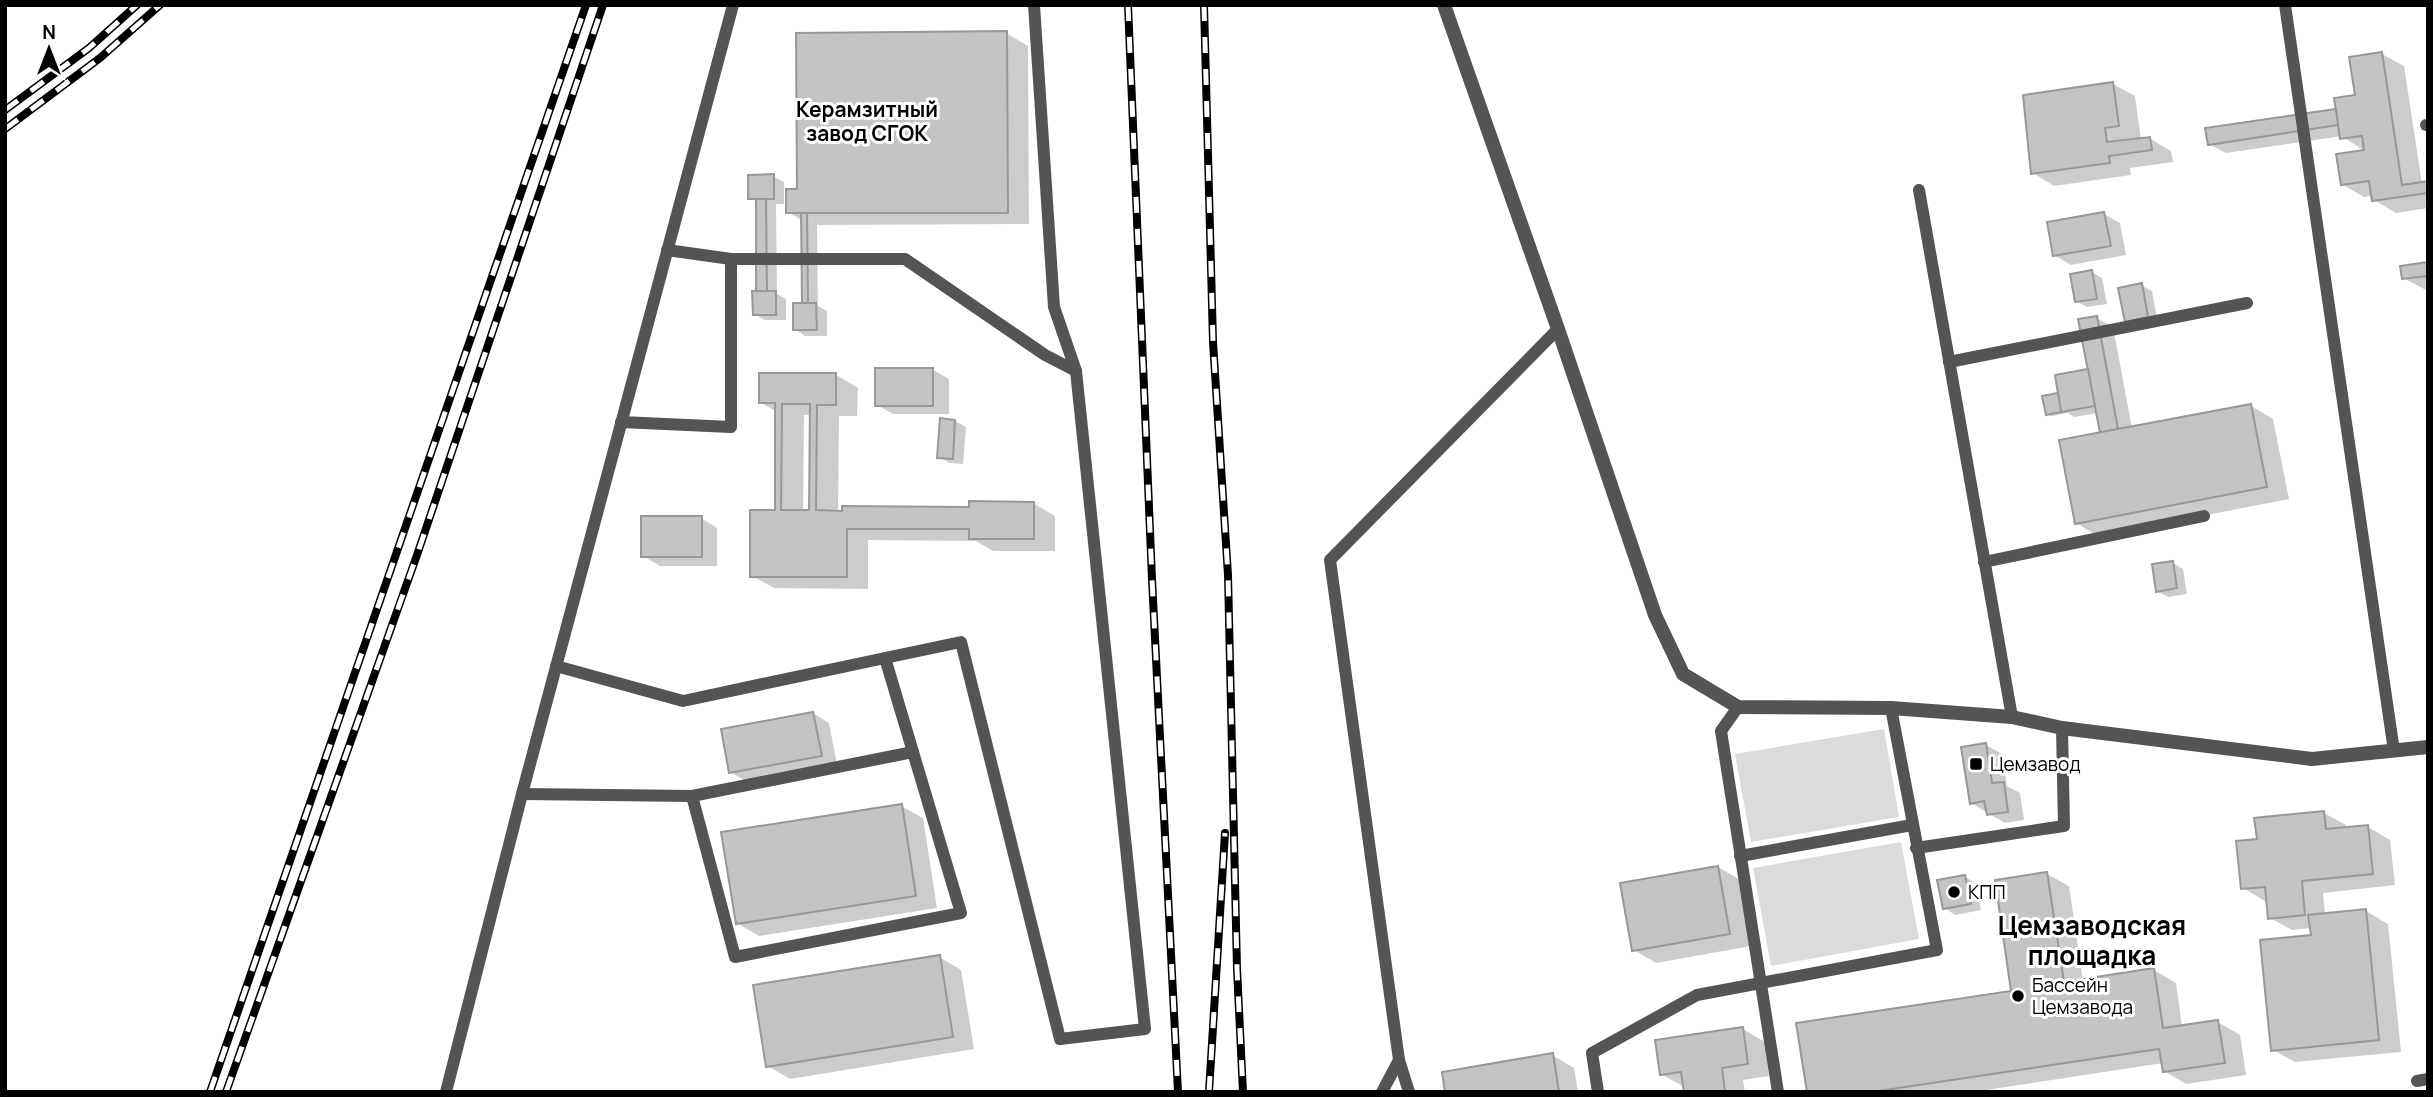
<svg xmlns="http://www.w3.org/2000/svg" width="2433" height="1097" viewBox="0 0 2433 1097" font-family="Manrope,sans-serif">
  <rect width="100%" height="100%" fill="#fff"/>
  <g fill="#dbdbdb">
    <path d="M1884 729 1899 817 1751 842 1735 754Z"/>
    <path d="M1901 842 1919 939 1771 966 1753 868Z"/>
  </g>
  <g fill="#0003" fill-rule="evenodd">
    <path d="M1006 33 1028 46 1029 224 817 225 818 306 827 311V336H805L795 329 804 305 803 221 788 212 799 191Z"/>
    <path d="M2382 54 2404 66 2422 184 2428 183V208L2396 213 2374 200 2373 195 2364 197 2342 184 2366 152 2342 136 2226 153 2209 144 2335 110 2357 96Z"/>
    <path d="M2113 84 2135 96 2141 140 2149 138 2171 151 2173 162 2130 168 2131 175 2054 186 2033 173Z"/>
    <path d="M773 176 784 182V204H776L777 294 786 299V320H765L754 314 758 293V202L750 198Z"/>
    <path d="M2104 214 2120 223 2126 255 2071 265 2054 255Z"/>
    <path d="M2428 263V291L2403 278Z"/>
    <path d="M2092 272 2102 278 2107 304 2087 307 2076 301Z"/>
    <path d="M2141 285 2152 291 2158 323 2137 327Z"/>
    <path d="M2096 318 2113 327 2132 428 2251 406 2273 419 2289 499 2098 536 2076 523 2102 434 2098 413 2074 417 2068 413 2052 416 2047 414 2058 395 2090 370Z"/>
    <path d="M933 370 949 379V414H893L877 405Z"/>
    <path d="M836 375 858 388 857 416H839L838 512 971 509 1033 503 1055 516V551H993L976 541 868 540V589L774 588 752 576 776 512 777 412 760 402ZM804 415H812L811 512H803Z"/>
    <path d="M955 421 966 427 963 464 950 463 939 457Z"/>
    <path d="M701 518 717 528V566H660L643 556Z"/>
    <path d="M2173 563 2183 569 2187 594 2168 597 2157 591Z"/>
    <path d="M813 713 829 723 837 765 747 782 731 772Z"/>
    <path d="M1986 745 2002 754 2007 786 2020 793 2024 820 2005 823 1971 803Z"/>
    <path d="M901 806 923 818 937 908 759 936 737 923Z"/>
    <path d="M2324 813 2346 825V829L2368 827 2390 840 2395 885 2323 893 2325 915 2366 911 2388 924 2401 1052 2295 1062 2273 1050 2312 937V928L2292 930 2270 918 2268 900 2265 901 2243 888 2259 841Z"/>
    <path d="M1718 867 1740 880 1751 946 1656 963 1634 950Z"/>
    <path d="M2047 874 2069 886 2083 981 2154 970 2176 983 2182 1027 2218 1022 2240 1035 2246 1075 2186 1084 2164 1071 2163 1063 1973 1092H1809L2013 992Z"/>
    <path d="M1965 877 1975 883 1981 910 1955 915 1945 908Z"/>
    <path d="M939 957 961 970 974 1049 790 1079 768 1066Z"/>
    <path d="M1743 1029 1765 1042 1769 1076 1743 1080 1745 1092H1685L1684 1087 1661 1074Z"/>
    <path d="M1552 1055 1574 1068 1578 1092H1447Z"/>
  </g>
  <g fill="#c4c4c4" stroke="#989898" stroke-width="2" fill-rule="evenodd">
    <path d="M1007 31 1008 213H786V189H797L796 33Z"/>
    <path d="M2382 52 2402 185 2428 181V193L2372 201 2369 181 2341 185 2336 154 2364 150 2362 136 2340 139 2334 98 2355 95 2349 57Z"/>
    <path d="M2113 82 2119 126 2105 128 2107 142 2150 137 2152 150 2109 156 2110 163 2031 174 2023 95Z"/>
    <path d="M2336 109 2338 125 2208 145 2205 128Z"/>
    <path d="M774 174V199H748V175Z"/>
    <path d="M756 199H766L767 291H756Z"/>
    <path d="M2104 212 2111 246 2053 256 2047 222Z"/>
    <path d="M801 213H807L808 303H802Z"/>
    <path d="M2428 262V276L2402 279 2400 266Z"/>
    <path d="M2092 270 2097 299 2075 302 2070 274Z"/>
    <path d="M2142 283 2148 317 2125 322 2118 288Z"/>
    <path d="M752 291H776V315H753Z"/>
    <path d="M793 303H816L817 330H793Z"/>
    <path d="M2097 316 2118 429 2100 433 2078 319Z"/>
    <rect x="875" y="368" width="58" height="38"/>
    <path d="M2088 369 2095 406 2061 412 2055 375Z"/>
    <path d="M759 373H836V405H817L816 510 842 511V506L969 507V501L1034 502V539H969V529H847V577H750V510H775V403H759ZM782 404H810L809 510H781Z"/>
    <path d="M2058 393 2061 412 2046 415 2042 396Z"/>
    <path d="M2251 404 2267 487 2075 524 2059 440Z"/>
    <path d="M940 418 955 420 953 459 937 458Z"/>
    <rect x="641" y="516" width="61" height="41"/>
    <path d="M2173 561 2177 588 2156 592 2152 564Z"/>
    <path d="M813 712 822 756 729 773 721 729Z"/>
    <path d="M1986 743 1992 783 2004 782 2008 812 1987 815 1984 801 1970 804 1961 747Z"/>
    <path d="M902 804 916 896 736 924 721 832Z"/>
    <path d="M2324 811 2326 829 2368 825 2373 874 2302 881 2305 915 2268 919 2265 887 2241 889 2236 841 2257 839 2254 818Z"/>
    <path d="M1718 866 1730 934 1632 951 1620 883Z"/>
    <path d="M2047 872 2064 982 2154 968 2163 1028 2218 1020 2225 1063 2163 1072 2159 1049 1872 1092H1807L1796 1023 2011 991 1995 880Z"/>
    <path d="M1965 875 1971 904 1943 909 1937 880Z"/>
    <path d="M2366 909 2379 1040 2271 1051 2260 940 2311 935 2308 915Z"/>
    <path d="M940 955 953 1037 766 1067 753 985Z"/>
    <path d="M1743 1027 1748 1064 1722 1068 1725 1092H1684L1681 1072 1660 1075 1655 1040Z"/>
    <path d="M1553 1053 1559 1092H1445L1442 1072Z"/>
  </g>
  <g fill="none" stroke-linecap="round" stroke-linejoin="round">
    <g stroke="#545454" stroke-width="12">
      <path d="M2285 5 2394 751"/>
      <path d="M2426 125H2428"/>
      <path d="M1919 190 2012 717"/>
      <path d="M667 250 731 259H905L1045 355 1076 371"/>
      <path d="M1949 362 2247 303"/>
      <path d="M621 422 731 427V259"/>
      <path d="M1984 562 2204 516"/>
      <path d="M885 658 961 642 1060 1039 1145 1029 1076 371 1054 307 1034 5"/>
      <path d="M1738 707 1721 731 1778 1092"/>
      <path d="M522 794 692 796 735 957 961 913 885 658 683 701 556 666"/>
      <path d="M692 796 913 752"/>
      <path d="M1916 848 2064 826 2062 728"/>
      <path d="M1740 856 1912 825"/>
      <path d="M1399 1060 1409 1092"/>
      <path d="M2417 1081 2428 1079"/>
      <path d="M446 1092 522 794 733 5"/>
      <path d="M1382 1092 1399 1060 1330 560 1558 329"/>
      <path d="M1598 1092 1592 1053 1697 995 1937 950 1891 708"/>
    </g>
    <path stroke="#545454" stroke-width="14" d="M1444 5 1558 329 1655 615 1683 674 1738 707 1891 708 2012 717 2062 728 2312 759 2428 747"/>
    <g stroke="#000" stroke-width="8">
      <g id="rail">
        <path d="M1128 5 1152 579 1178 1092"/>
        <path d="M1204 5 1213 342 1228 575 1237 969 1243 1092"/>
        <path d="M5 110 89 48 137 5"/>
        <path d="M5 129 100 58 160 5"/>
        <path d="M210 1092 586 5"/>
        <path d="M226 1092 417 555 603 5"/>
        <path d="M1209 1092 1225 833"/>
      </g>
    </g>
    <use href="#rail" stroke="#fff" stroke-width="5" stroke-dasharray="16" stroke-linecap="butt"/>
  </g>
  <g fill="#000" stroke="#fff" stroke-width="2.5">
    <rect x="1969" y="757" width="14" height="14" rx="3.5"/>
    <circle cx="1954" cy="892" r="7"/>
    <circle cx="2018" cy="996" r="7"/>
  </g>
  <g text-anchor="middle" stroke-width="6" stroke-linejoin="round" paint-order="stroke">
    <g font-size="19" fill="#000" stroke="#fff" text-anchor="start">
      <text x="1990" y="771">Цемзавод</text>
      <text x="1968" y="899">КПП</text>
      <text x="2032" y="992">Бассейн<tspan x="2032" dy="22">Цемзавода</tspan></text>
    </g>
    <g font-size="21" font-weight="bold" fill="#000" stroke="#fff">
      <text x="867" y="117">Керамзитный<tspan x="867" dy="24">завод СГОК</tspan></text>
    </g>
    <g font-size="26" font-weight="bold" fill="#000" stroke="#fff">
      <text x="2092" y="935">Цемзаводская<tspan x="2092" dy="30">площадка</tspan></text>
    </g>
  </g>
  <rect width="2433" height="1097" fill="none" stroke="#000000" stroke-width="14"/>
  <g transform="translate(49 49)" stroke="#ffffff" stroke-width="5" paint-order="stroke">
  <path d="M0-5L12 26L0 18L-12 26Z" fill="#000000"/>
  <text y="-10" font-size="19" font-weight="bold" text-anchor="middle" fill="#000000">N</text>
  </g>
</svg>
